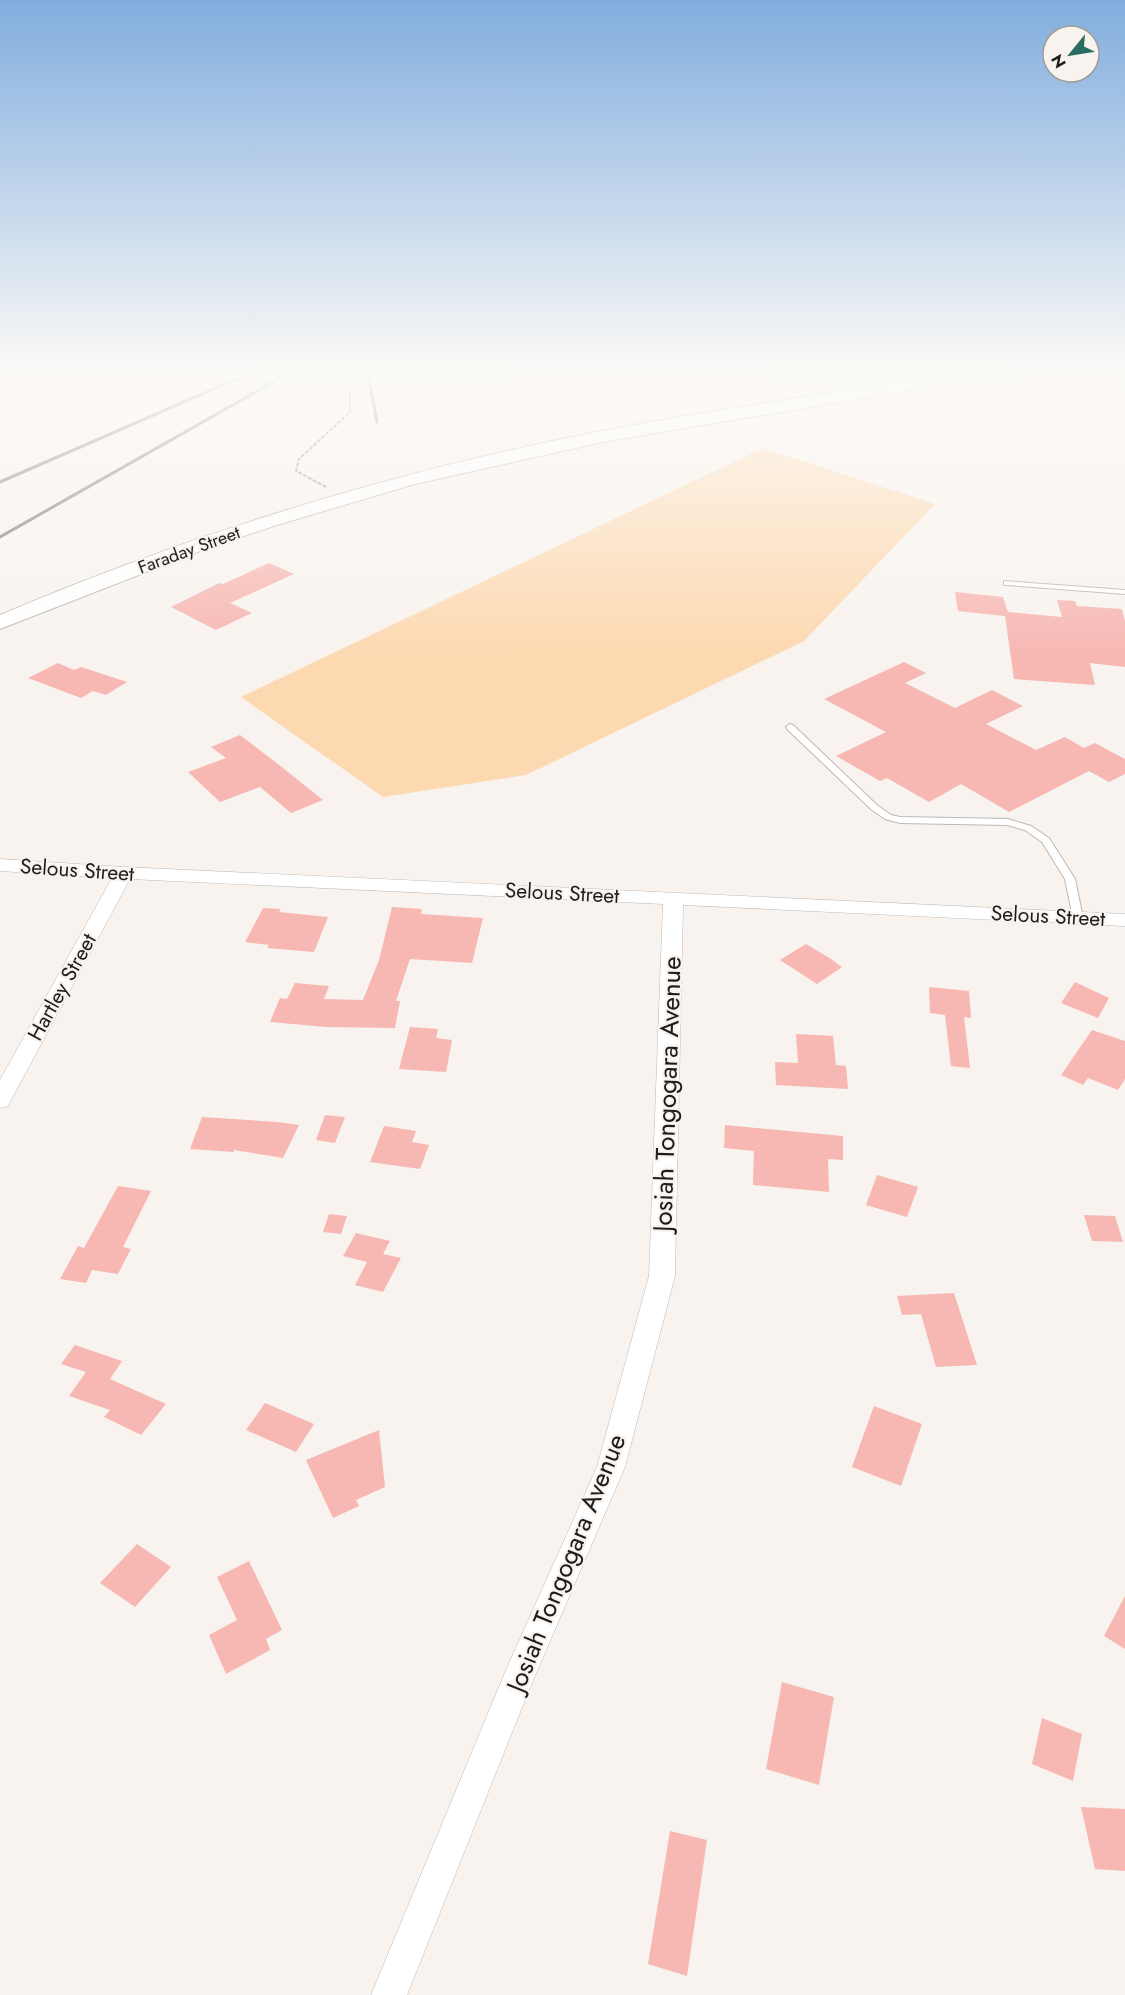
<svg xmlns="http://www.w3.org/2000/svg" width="1125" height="1995" viewBox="0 0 1125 1995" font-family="Jost,sans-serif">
  <rect width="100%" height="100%" fill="#f8f3ee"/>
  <path fill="#fdd9b2" d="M763 448 935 504 804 641 526 775 383 797 241 697Z"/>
  <g fill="#f7b8b3">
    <path d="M269 563 294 574 230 603 252 613 216 630 171 607 219 583 223 584Z"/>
    <path d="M955 592 1003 597 1008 612 1062 617 1057 600 1075 601 1077 606 1122 609 1125 621V667L1090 663 1095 685 1014 679 1005 616 958 611Z"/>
    <path d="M904 662 926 673 905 683 955 708 992 690 1023 706 986 724 1036 750 1065 737 1084 748 1095 743 1125 759V774L1109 782 1089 771 1009 812 961 784 929 802 887 778 880 781 836 756 886 732 824 699Z"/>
    <path d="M58 663 74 670 81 667 127 682 106 695 93 691 81 698 28 678Z"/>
    <path d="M240 735 278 764 323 800 291 813 260 787 220 802 188 772 226 758 211 747Z"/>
    <path d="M392 907 422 909 421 914 483 918 472 963 410 959 396 1001H400L395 1028 326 1027 270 1022 280 998 287 999 295 983 329 986 324 999 363 1000 379 960Z"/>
    <path d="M263 908 281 909 279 912 328 917 314 952 267 948 269 945 245 942Z"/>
    <path d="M806 944 828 957 842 967 817 984 780 960Z"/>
    <path d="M1075 982 1109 998 1098 1018 1061 1003Z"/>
    <path d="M929 987 969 991 971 1018 964 1017 970 1068 951 1066 945 1015 930 1013Z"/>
    <path d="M410 1027 438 1029 436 1038 452 1040 446 1072 399 1069Z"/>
    <path d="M1092 1030 1125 1041V1079L1118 1090 1088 1078 1083 1085 1061 1075Z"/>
    <path d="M796 1034 833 1036 836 1065 846 1066 848 1089 776 1085 775 1062 798 1063Z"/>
    <path d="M325 1115 345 1117 335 1143 316 1140Z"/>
    <path d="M202 1117 278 1122 299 1125 283 1158 234 1150V1152L190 1149Z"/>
    <path d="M725 1125 843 1136V1160L828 1159 829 1192 753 1185 754 1151 724 1148Z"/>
    <path d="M384 1126 416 1131 412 1142 429 1145 420 1169 370 1162Z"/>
    <path d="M877 1175 918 1187 907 1217 866 1205Z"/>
    <path d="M118 1186 151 1191 123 1247 131 1249 118 1274 92 1270 86 1283 60 1279 78 1246 84 1248Z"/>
    <path d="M329 1214 347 1216 341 1234 323 1232Z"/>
    <path d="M1084 1215 1115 1216 1123 1242 1092 1241Z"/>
    <path d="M356 1233 390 1241 383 1254 401 1258 383 1292 355 1285 367 1262 343 1256Z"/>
    <path d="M954 1293 977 1365 936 1367 921 1314 902 1315 897 1296Z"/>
    <path d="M75 1345 122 1361 110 1379 166 1404 141 1435 104 1417 110 1410 69 1396 86 1372 61 1364Z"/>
    <path d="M265 1403 314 1424 296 1452 246 1430Z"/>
    <path d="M874 1406 922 1424 901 1486 852 1467Z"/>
    <path d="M379 1430 385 1487 356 1500 359 1506 333 1518 306 1460Z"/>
    <path d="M137 1544 171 1567 135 1607 100 1583Z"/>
    <path d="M249 1561 282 1630 266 1639 270 1650 226 1674 209 1635 237 1620 217 1577Z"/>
    <path d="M1125 1596V1649L1104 1636Z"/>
    <path d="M782 1682 834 1697 819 1785 766 1769Z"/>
    <path d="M1042 1718 1082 1734 1073 1781 1032 1764Z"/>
    <path d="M1081 1807 1125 1809V1871L1095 1869Z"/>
    <path d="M670 1831 707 1840 687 1976 648 1964Z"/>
  </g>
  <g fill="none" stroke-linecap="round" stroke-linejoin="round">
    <g stroke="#bdb8b4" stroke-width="2">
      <g id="lane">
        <path d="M813 373H820L853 395 848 396Z"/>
        <path d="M1004 581 1125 590V594L1007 585H1004Z"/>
        <path d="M790 724 793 725 878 806 891 815 900 817 1008 819 1031 826 1049 838 1075 879 1083 918 1078 921 1073 918 1065 879 1042 842 1025 830 1007 825 900 823 885 819 872 810 787 729 786 727Z"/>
      </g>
    </g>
    <g stroke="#bdb8b4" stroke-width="1">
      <g id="street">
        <path d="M1118 373H1125V379L1121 378Z"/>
        <path d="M0 859 124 867 1125 914V926L683 905 675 1276 625 1467 531 1685 407 1995H371L506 1670 597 1467 649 1276 663 904 130 879 11 1100 8 1106 0 1108V1080L112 878 0 871Z"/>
      </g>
    </g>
    <g stroke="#bdb8b4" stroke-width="2">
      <path id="secondary" d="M954 373H990L982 378 603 442 415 484 277 525 208 548 0 629V615C177 540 360 482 548 442 682 413 819 396 954 373Z"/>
    </g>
    <path stroke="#989591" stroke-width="2" stroke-dasharray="4 1.5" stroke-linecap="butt" d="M326 487 296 471 299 459 350 412V387L338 373"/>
    <use href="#lane" fill="#fff" fill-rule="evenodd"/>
    <use href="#street" fill="#fff" fill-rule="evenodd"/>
    <use href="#secondary" fill="#fff" fill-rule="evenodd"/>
    <g stroke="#7e7a77" stroke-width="3">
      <path d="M368 373 377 422"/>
      <path d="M0 482 250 373"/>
      <path d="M0 537 289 373"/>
    </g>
  </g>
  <linearGradient id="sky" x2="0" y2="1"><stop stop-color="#81adde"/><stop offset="0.57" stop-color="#fcfaf7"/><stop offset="1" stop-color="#fcfaf7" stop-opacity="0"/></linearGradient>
  <rect width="1125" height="652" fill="url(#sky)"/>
  <g text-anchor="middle" stroke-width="4.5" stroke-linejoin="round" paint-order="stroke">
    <g font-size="18" fill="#1e1c1a" stroke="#f8f3ee">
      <text transform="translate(189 550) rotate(-20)" y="6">Faraday Street</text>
    </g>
    <g font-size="21" fill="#1e1c1a" stroke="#f8f3ee">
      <text transform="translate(77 870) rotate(4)" y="7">Selous Street</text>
      <text transform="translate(562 893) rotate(3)" y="7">Selous Street</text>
      <text transform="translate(1048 916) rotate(3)" y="7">Selous Street</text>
      <text transform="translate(62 987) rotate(-61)" y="7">Hartley Street</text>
    </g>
    <g font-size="26" fill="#1e1c1a" stroke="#f8f3ee">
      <text transform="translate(667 1094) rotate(-88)" y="9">Josiah Tongogara Avenue</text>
      <text transform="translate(566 1563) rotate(-68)" y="9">Josiah Tongogara Avenue</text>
    </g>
  </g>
  <g transform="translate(1071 54) rotate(240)"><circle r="28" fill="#f8f3ee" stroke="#a19d99" stroke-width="1.5"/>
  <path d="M0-4.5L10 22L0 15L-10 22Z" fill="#286d61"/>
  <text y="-9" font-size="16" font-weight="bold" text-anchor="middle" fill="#1e1c1a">N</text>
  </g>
</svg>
